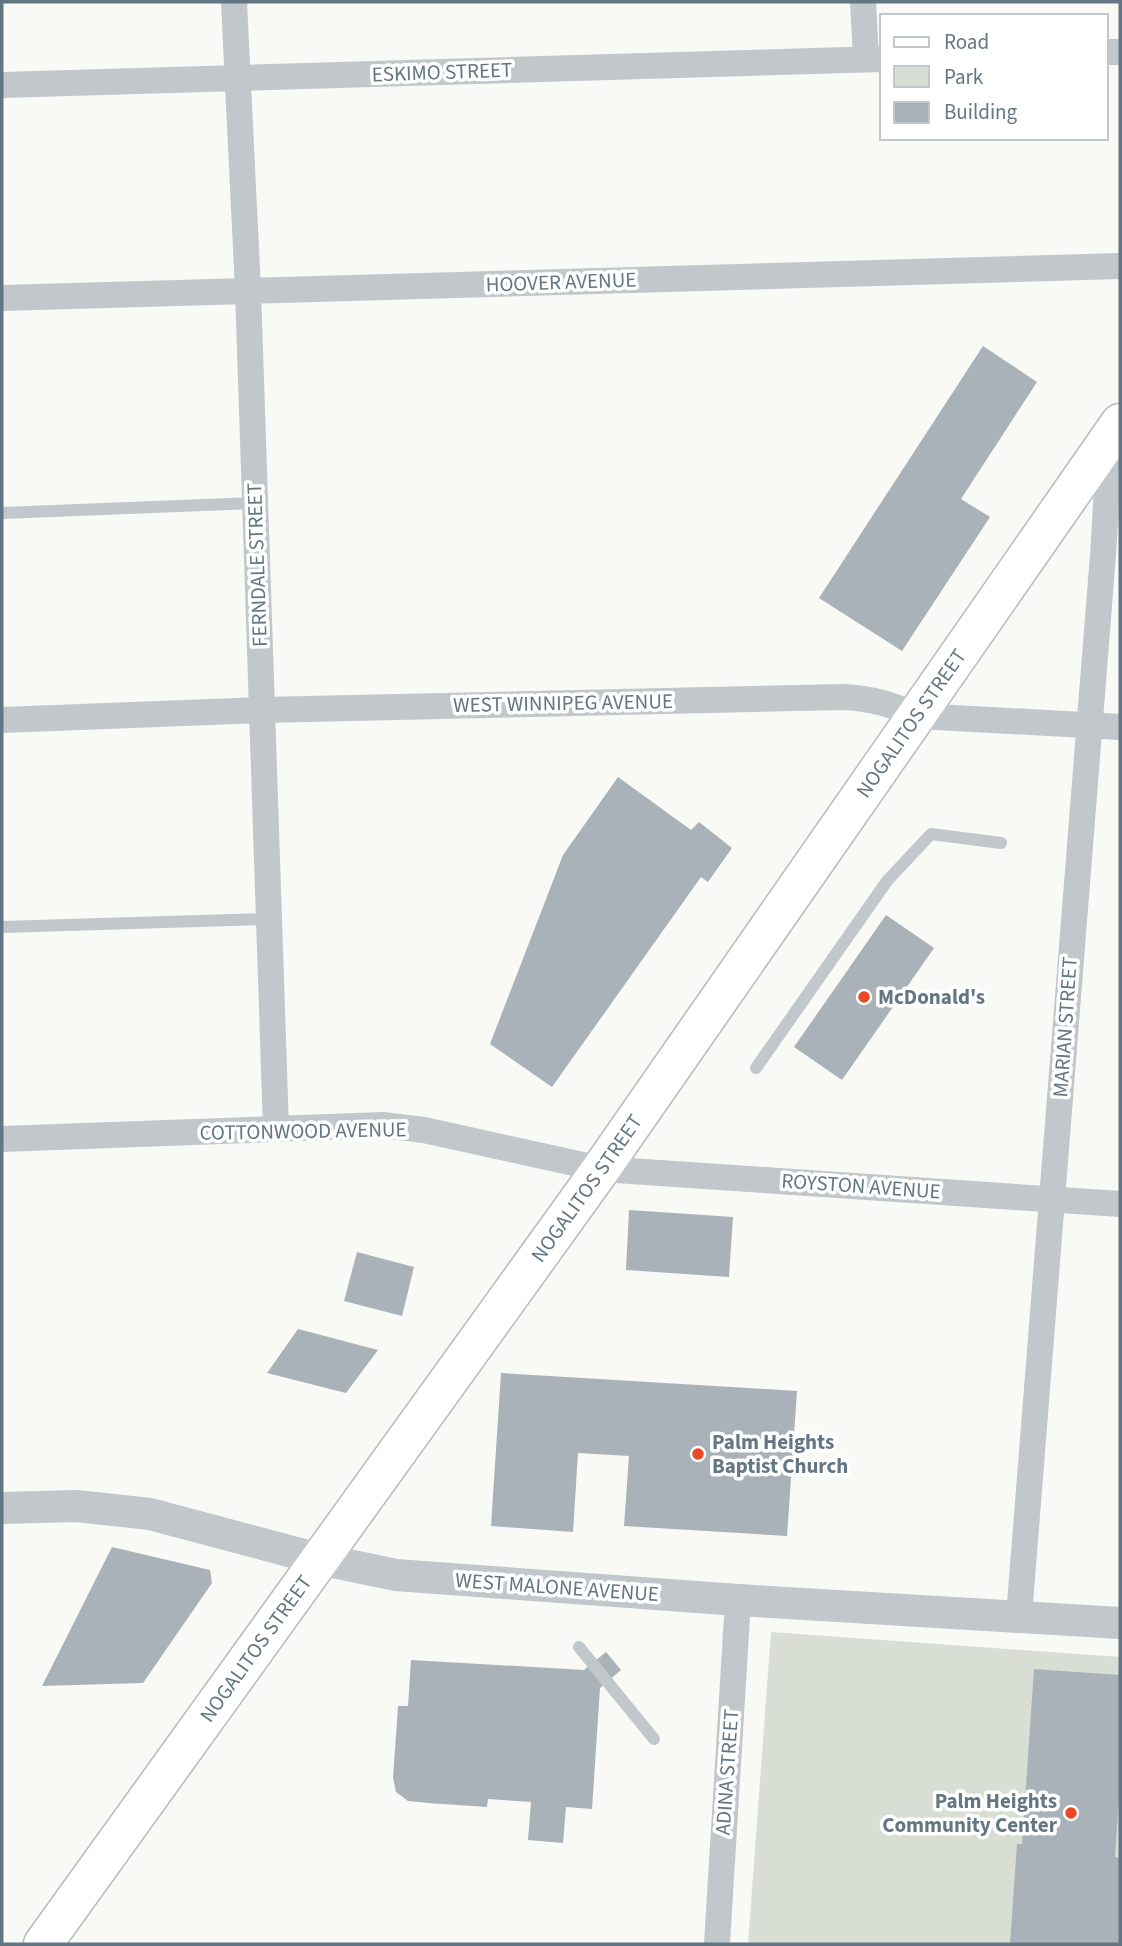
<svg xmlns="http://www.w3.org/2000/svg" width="1122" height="1946" viewBox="0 0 1122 1946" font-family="'Source Sans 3',sans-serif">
  <rect width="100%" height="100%" fill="#f9f9f6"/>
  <path fill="#d9ded5" d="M771 1632 1120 1657V1944H748Z"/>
  <g fill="#a9b2b9">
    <path d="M983 346 1037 382 961 499 990 517 902 651 819 598Z"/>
    <path d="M618 777 691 830 699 822 732 848 708 882 701 877 552 1087 490 1044 563 855Z"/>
    <path d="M886 915 934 948 842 1080 794 1047Z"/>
    <path d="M629 1210 733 1217 729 1277 626 1270Z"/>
    <path d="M357 1252 414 1267 402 1316 344 1301Z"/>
    <path d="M298 1329 378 1350 346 1393 267 1373Z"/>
    <path d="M501 1373 797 1391 787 1536 624 1526 629 1456 578 1453 573 1532 491 1526Z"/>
    <path d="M112 1547 210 1570 212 1583 143 1683 42 1686Z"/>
    <path d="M606 1652 621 1670 600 1688 592 1809 566 1807 563 1843 528 1840 531 1802 488 1799 487 1807 428 1803 408 1801 396 1792 393 1778 398 1706H408L411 1660 584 1670Z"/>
    <path d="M1034 1669 1120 1675V1783L1115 1857 1120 1858V1944H1010L1017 1844H1022Z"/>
  </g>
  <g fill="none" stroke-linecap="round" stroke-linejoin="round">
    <g stroke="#b5bbbf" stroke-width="41">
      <g id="primary">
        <path id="s1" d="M43 1944 601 1169 1120 423"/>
      </g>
    </g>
    <g stroke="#c2c7cb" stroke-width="12">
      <path d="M2 513 255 503"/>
      <path d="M2 927 268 919"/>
      <path d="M756 1068 887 881 931 834 1001 843"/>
      <path d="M579 1647 654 1739"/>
    </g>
    <g stroke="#c2c7cb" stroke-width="26">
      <path d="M234 2 248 290 276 1129"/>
      <path d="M863 2 866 59"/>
      <path d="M1106 52H1120"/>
      <path d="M2 85 882 59"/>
      <path d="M2 298 1120 266"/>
      <path d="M2 720 262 710 843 697C871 698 893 705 918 716L1120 727"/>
      <path d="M2 1139 383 1125 424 1130 601 1169 1120 1204"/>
      <path d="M1019 1616 1103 555 1110 439"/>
      <path d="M717 1944 738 1600"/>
    </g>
    <path stroke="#c2c7cb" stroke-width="32" d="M2 1508 76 1506 150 1514 319 1559 396 1575 738 1600 1120 1623"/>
    <use href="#primary" stroke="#fff" stroke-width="38"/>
  </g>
  <g fill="#eb4925" stroke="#fff" stroke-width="2.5">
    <circle cx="864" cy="997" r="7"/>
    <circle cx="698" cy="1454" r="7"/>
    <circle cx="1071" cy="1813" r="7"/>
  </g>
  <g text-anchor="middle" stroke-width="7" stroke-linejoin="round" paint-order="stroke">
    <g font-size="21" fill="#637683" stroke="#fff">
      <text transform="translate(442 72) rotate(-2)" y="7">ESKIMO STREET</text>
      <text transform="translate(561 282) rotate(-2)" y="7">HOOVER AVENUE</text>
      <text transform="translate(257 565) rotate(-92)" y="7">FERNDALE STREET</text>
      <text transform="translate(563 703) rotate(-1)" y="7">WEST WINNIPEG AVENUE</text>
      <text dy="7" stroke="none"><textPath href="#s1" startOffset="1498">NOGALITOS STREET</textPath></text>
      <text transform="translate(1065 1027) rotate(-86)" y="7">MARIAN STREET</text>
      <text transform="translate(303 1131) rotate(-1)" y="7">COTTONWOOD AVENUE</text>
      <text transform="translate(861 1186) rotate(4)" y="7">ROYSTON AVENUE</text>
      <text dy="7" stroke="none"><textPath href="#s1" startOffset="931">NOGALITOS STREET</textPath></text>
      <text transform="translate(557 1587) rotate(4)" y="7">WEST MALONE AVENUE</text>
      <text dy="7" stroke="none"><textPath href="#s1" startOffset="364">NOGALITOS STREET</textPath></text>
      <text transform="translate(727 1772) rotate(-86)" y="7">ADINA STREET</text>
    </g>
    <g font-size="21" font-weight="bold" fill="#637683" stroke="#fff" text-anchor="start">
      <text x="878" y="1004">McDonald's</text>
      <text x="712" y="1449">Palm Heights<tspan x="712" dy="24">Baptist Church</tspan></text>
      <text x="1057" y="1808" text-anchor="end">Palm Heights<tspan x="1057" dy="24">Community Center</tspan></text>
    </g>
  </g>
  <rect width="1122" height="1946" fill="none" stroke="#637683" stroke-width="7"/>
  <rect x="880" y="14" width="228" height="126" fill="#ffffff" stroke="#c1c8cd" stroke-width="2"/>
  <rect x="894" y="37" width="35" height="10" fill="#ffffff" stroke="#c1c8cd" stroke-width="2"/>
  <text x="944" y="49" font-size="21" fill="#637683">Road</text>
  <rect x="894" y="66" width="35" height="21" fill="#d9ded5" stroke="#c1c8cd" stroke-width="2"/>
  <text x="944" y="84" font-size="21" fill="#637683">Park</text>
  <rect x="894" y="102" width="35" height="21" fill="#a9b2b9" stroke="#c1c8cd" stroke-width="2"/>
  <text x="944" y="119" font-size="21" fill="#637683">Building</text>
</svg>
